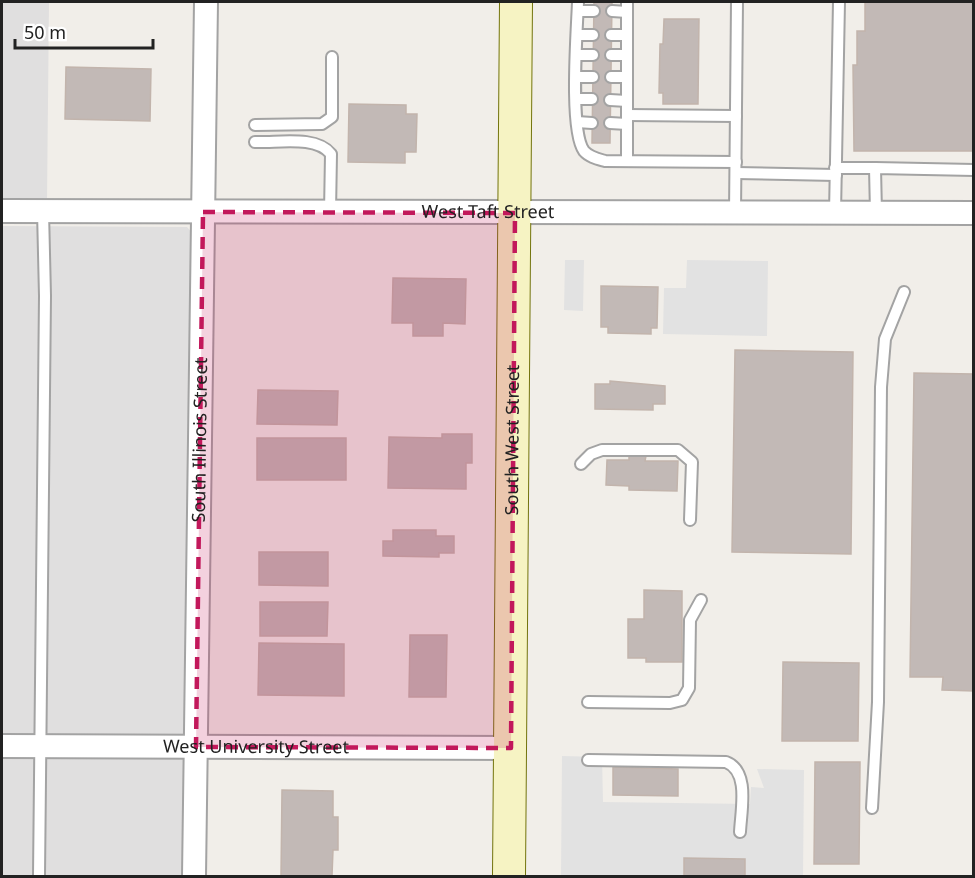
<svg xmlns="http://www.w3.org/2000/svg" width="975" height="878" viewBox="0 0 975 878" font-family="'Noto Sans',sans-serif">
  <rect width="100%" height="100%" fill="#f1eee9"/>
  <g fill="#e0dfdf">
    <path d="M2 2H49L47 198H2Z"/>
    <path d="M2 226 187 227 193 234 187 876H2Z"/>
  </g>
  <g fill="#e2e2e2">
    <path d="M565 260H584L583 311 564 310Z"/>
    <path d="M687 260 768 261 767 336 663 334 664 288H686Z"/>
    <path d="M562 756 602 757 603 802 750 804 751 787 764 788 757 769 804 770 803 876H745V859L684 858V876H561Z"/>
  </g>
  <g fill="#c2b9b6" stroke="#c2b4ac" stroke-width="1.5">
    <path d="M594 2H612L610 143H592Z"/>
    <path d="M865 2H974V151H854L853 65H857V31H865Z"/>
    <path d="M664 19H699L698 104H663V93H659L660 44H663Z"/>
    <path d="M66 67 151 69 150 121 65 119Z"/>
    <path d="M349 104 406 105V114H417L416 152H405V163L348 162Z"/>
    <path d="M393 278 466 279 465 324 443 323V336H413V323H392Z"/>
    <path d="M601 286 658 287 657 328H651V334L608 333V327H601Z"/>
    <path d="M735 350 853 352 851 554 732 552Z"/>
    <path d="M914 373 974 374V691L942 690 943 677H910Z"/>
    <path d="M610 381 665 386V404H653V410L595 409V384H610Z"/>
    <path d="M258 390 338 391 337 425 257 424Z"/>
    <path d="M442 434H472V463H466V489L388 488 389 437 442 438Z"/>
    <rect x="257" y="438" width="89" height="42"/>
    <path d="M629 456H646L645 461H678L677 491 629 490V486L606 485 607 460H629Z"/>
    <path d="M393 530H436V536H454V553H439V557L383 556V541H393Z"/>
    <path d="M259 552H328V586L259 585Z"/>
    <path d="M644 590 682 591V662H646V658H628V619H644Z"/>
    <path d="M260 602H328L327 636H260Z"/>
    <path d="M410 635H447L446 697H409Z"/>
    <path d="M259 643 344 644V696L258 695Z"/>
    <path d="M783 662 859 663 858 741H782Z"/>
    <path d="M815 762H860L859 864H814Z"/>
    <path d="M613 767 678 769V796L613 795Z"/>
    <path d="M282 790 333 791V817H338V850H333L332 876H281Z"/>
    <path d="M684 858 745 859V876H684Z"/>
  </g>
  <g fill="none" stroke-linecap="round" stroke-linejoin="round">
    <g stroke="#a3a3a3" stroke-width="14">
      <g id="service">
        <path d="M578 2C577 30 569 131 584 151 589 157 598 159 605 161L736 162"/>
        <path d="M578 11H594"/>
        <path d="M612 11 627 12"/>
        <path d="M577 35H593"/>
        <path d="M611 35H627"/>
        <path d="M577 55H593"/>
        <path d="M611 55H627"/>
        <path d="M576 77H593"/>
        <path d="M611 77H627"/>
        <path d="M576 99H592"/>
        <path d="M610 100 627 101"/>
        <path d="M627 115 736 116"/>
        <path d="M577 122 592 123"/>
        <path d="M610 123 627 124"/>
        <path d="M255 125 322 124 332 117V57"/>
        <path d="M255 142C278 143 316 135 331 154L330 212"/>
        <path d="M627 161V2"/>
        <path d="M835 168H875"/>
        <path d="M736 173 836 175"/>
        <path d="M735 213 737 2"/>
        <path d="M835 213 839 2"/>
        <path d="M876 213 875 168 974 170"/>
        <path d="M581 464 591 454 602 450H678L692 462 690 520"/>
        <path d="M588 702 670 703 682 700 689 688 690 620 701 600"/>
        <path d="M588 760 726 762C750 771 741 810 740 832"/>
        <path d="M872 808 878 702 881 387 885 339 904 292"/>
        <path d="M39 876 45 296 43 211"/>
      </g>
    </g>
    <g stroke="#a3a3a3" stroke-width="26">
      <g id="minor">
        <path id="s1" d="M2 211 974 213"/>
        <path id="s2" d="M2 746 511 748"/>
        <path id="s3" d="M194 876 206 2"/>
      </g>
    </g>
    <g stroke="#73740d" stroke-width="34">
      <g id="secondary">
        <path id="s4" d="M509 876 516 2"/>
      </g>
    </g>
    <use href="#service" stroke="#fff" stroke-width="10"/>
    <use href="#minor" stroke="#fff" stroke-width="22"/>
    <use href="#secondary" stroke="#f6f3c3" stroke-width="32"/>
  </g>
  <path fill="#c2185b" fill-opacity="0.2" stroke="#c2185b" stroke-width="4.5" stroke-dasharray="12 8" stroke-linejoin="round" d="M203 212 515 213 511 748 196 747Z"/>
  <g text-anchor="middle" stroke-width="4.5" stroke-linejoin="round" paint-order="stroke">
    <g font-size="18" fill="#222" stroke="#fff">
      <text dy="6" stroke="none"><textPath href="#s1" startOffset="486">West Taft Street</textPath></text>
      <text dy="6" stroke="none"><textPath href="#s3" startOffset="436">South Illinois Street</textPath></text>
      <text dy="6" stroke="none"><textPath href="#s4" startOffset="436">South West Street</textPath></text>
      <text dy="6" stroke="none"><textPath href="#s2" startOffset="254">West University Street</textPath></text>
    </g>
  </g>
  <rect width="975" height="878" fill="none" stroke="#222222" stroke-width="6"/>
  <path d="M15 39v9h138v-9" fill="none" stroke="#222222" stroke-width="3"/>
  <text x="24" y="39" font-size="18" fill="#222222" stroke="#ffffff" stroke-width="4.5" paint-order="stroke">50 m</text>
</svg>
